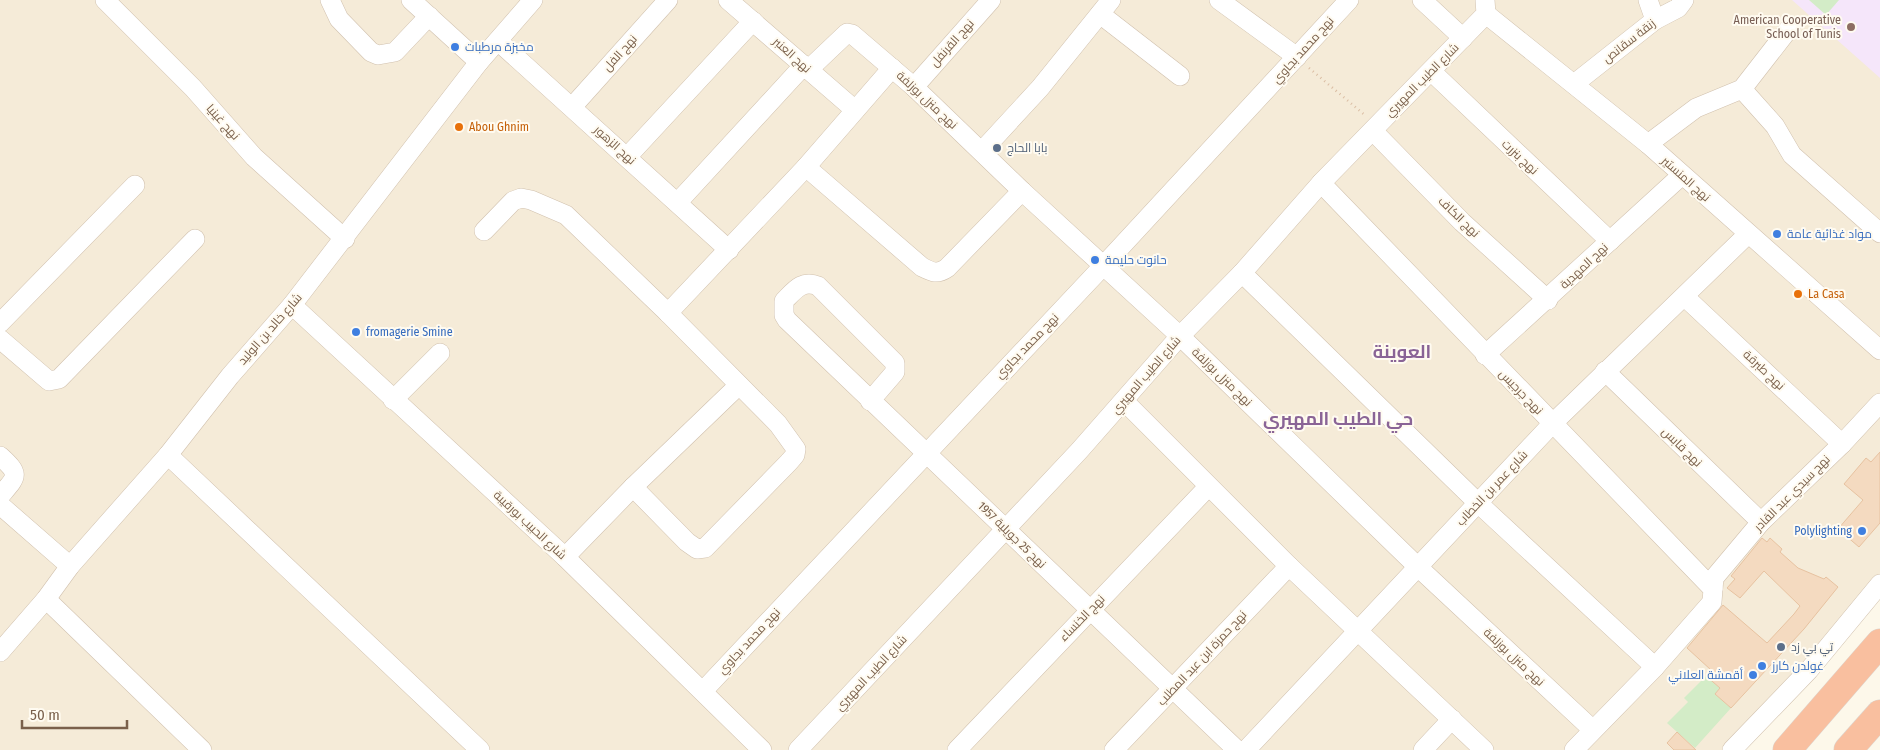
<svg xmlns="http://www.w3.org/2000/svg" width="1880" height="750" viewBox="0 0 1880 750" font-family="'Fira Sans Condensed',Cairo,sans-serif">
  <rect width="100%" height="100%" fill="#fdf8ea"/>
  <path fill="#f5ebd8" d="M0 0H1880V574L1727 750H0Z"/>
  <path fill="#f5e6fa" d="M1792 0H1880V78L1853 54Z"/>
  <g fill="#d3ecc7">
    <path d="M1809 0H1839L1826 15Z"/>
    <path d="M1706 676 1720 688 1715 694 1731 708 1695 748 1667 723 1688 702 1684 698Z"/>
  </g>
  <g fill="#f4dac0" stroke="#e7c2a0">
    <path d="M1880 452V523L1859 547 1838 529 1863 500 1844 484 1866 458 1871 462Z"/>
    <path d="M1762 538 1767 542 1770 538 1782 549 1780 552 1798 568 1824 579 1826 577 1838 587 1804 629 1731 708 1715 694 1720 688 1706 676 1711 670 1687 648 1723 605 1767 643 1794 614 1800 606 1764 571 1740 598 1727 588 1735 579 1731 576Z"/>
    <path d="M1677 732 1696 750H1674L1667 743Z"/>
  </g>
  <g fill="none" stroke-linecap="round" stroke-linejoin="round">
    <g stroke="#d1c1ae" stroke-width="20">
      <g id="minor">
        <path d="M105 0 193 88 254 157 345 239"/>
        <path d="M330 0 339 19 371 52 378 55 395 52 429 16"/>
        <path d="M411 0 479 62"/>
        <path d="M728 0 855 110"/>
        <path d="M1219 0 1297 57"/>
        <path d="M1422 0 1463 38"/>
        <path d="M1648 0 1655 20"/>
        <path d="M1100 14 1180 76"/>
        <path d="M1486 14 1648 144 1880 350"/>
        <path d="M499 42 729 250"/>
        <path d="M808 70 847 33 852 34 914 87 1022 191 1180 336 1419 568 1593 730"/>
        <path d="M1432 72 1610 241"/>
        <path d="M1574 84 1655 20 1678 8 1684 0"/>
        <path d="M914 87 991 0"/>
        <path d="M1742 89 1775 126 1792 155 1880 233"/>
        <path d="M573 106 668 0"/>
        <path d="M1373 131 1462 222 1548 300"/>
        <path d="M1648 144 1696 108 1742 89 1791 26"/>
        <path d="M982 151 1040 88 1111 0"/>
        <path d="M627 157 753 21"/>
        <path d="M806 167 922 267C932 272 937 275 947 268L1022 191"/>
        <path d="M1321 183 1713 589 1712 602 1655 667 1574 750"/>
        <path d="M678 202 804 65"/>
        <path d="M484 231 513 201 521 198 531 200 566 215 668 313 778 424 796 449 795 455 789 462 705 548 697 549 687 542 633 487"/>
        <path d="M1242 273 1478 503 1655 667"/>
        <path d="M1685 297 1842 444"/>
        <path d="M292 305 565 557 762 750"/>
        <path d="M668 313 806 167 892 68"/>
        <path d="M0 323 135 185"/>
        <path d="M0 339 49 381 59 379 195 239"/>
        <path d="M1485 355 1682 175"/>
        <path d="M1605 371 1761 522"/>
        <path d="M393 400 440 353"/>
        <path d="M870 401 895 372V363L818 286C802 279 794 291 784 301V315L787 320 1237 750"/>
        <path d="M1124 401 1289 566 1484 750"/>
        <path d="M168 455 480 750"/>
        <path d="M0 456C21 475 17 476 0 496"/>
        <path d="M0 505 70 566"/>
        <path d="M565 557 633 487 739 385"/>
        <path d="M1713 589 1714 578 1761 522 1842 444 1880 403"/>
        <path d="M46 599 202 750"/>
        <path d="M0 652 46 599 70 566 168 455 230 376 292 305 479 62 533 0"/>
        <path d="M703 691 1104 265 1349 0"/>
        <path d="M798 750 1079 451 1180 336 1242 273 1321 183 1486 14 1485 0"/>
        <path d="M957 750 1208 487"/>
        <path d="M1114 750 1289 566"/>
        <path d="M1246 750 1552 424 1748 234"/>
        <path d="M1423 750 1452 719"/>
        <path d="M1732 750 1809 670 1880 584"/>
      </g>
    </g>
    <g stroke="#dcd6d0" stroke-width="29">
      <g id="highway">
        <path d="M1787 750 1880 643"/>
        <path d="M1848 750 1880 714"/>
      </g>
    </g>
    <path stroke="#dabda3" stroke-width="2.5" stroke-dasharray="1 4" stroke-linecap="butt" d="M1309 68 1366 116"/>
    <use href="#minor" stroke="#fff" stroke-width="19"/>
    <use href="#highway" stroke="#f9bf9f" stroke-width="28"/>
  </g>
  <circle fill="#8d6e63" stroke="#fffbf1" stroke-width="2" cx="1851" cy="27" r="5"/>
  <g fill="#3f7fe0" stroke="#fffbf1" stroke-width="2">
    <circle cx="455" cy="47" r="5"/>
    <circle cx="1777" cy="234" r="5"/>
    <circle cx="1095" cy="260" r="5"/>
    <circle cx="356" cy="332" r="5"/>
    <circle cx="1862" cy="531" r="5"/>
    <circle cx="1762" cy="666" r="5"/>
    <circle cx="1753" cy="675" r="5"/>
  </g>
  <g fill="#e8710a" stroke="#fffbf1" stroke-width="2">
    <circle cx="459" cy="127" r="5"/>
    <circle cx="1798" cy="294" r="5"/>
  </g>
  <g fill="#5c6f8a" stroke="#fffbf1" stroke-width="2">
    <circle cx="997" cy="148" r="5"/>
    <circle cx="1781" cy="647" r="5"/>
  </g>
  <g text-anchor="middle" stroke-width="4" stroke-linejoin="round" paint-order="stroke">
    <g font-size="12" fill="#785e54" stroke="#fffbf1" text-anchor="end">
      <text x="1841" y="24">American Cooperative<tspan x="1841" dy="14">School of Tunis</tspan></text>
    </g>
    <g font-size="12" fill="#7a604b" stroke="#fffbf1">
      <text transform="translate(1629 41) rotate(-38)" y="4">زنقة سقانص</text>
      <text transform="translate(952 43) rotate(-48)" y="4">نهج القرنفل</text>
      <text transform="translate(1303 50) rotate(-48)" y="4">نهج محمد بجاوي</text>
      <text transform="translate(620 53) rotate(-48)" y="4">نهج الفل</text>
      <text transform="translate(792 55) rotate(42)" y="4">نهج العنبر</text>
      <text transform="translate(1422 80) rotate(-45)" y="4">شارع الطيب المهيري</text>
      <text transform="translate(927 100) rotate(43)" y="4">نهج منزل بوزلفة</text>
      <text transform="translate(223 122) rotate(48)" y="4">نهج غينيا</text>
      <text transform="translate(615 145) rotate(42)" y="4">نهج الزهور</text>
      <text transform="translate(1520 157) rotate(43)" y="4">نهج بنزرت</text>
      <text transform="translate(1686 179) rotate(42)" y="4">نهج المنستير</text>
      <text transform="translate(1459 217) rotate(44)" y="4">نهج الكاف</text>
      <text transform="translate(1584 266) rotate(-43)" y="4">نهج المهدية</text>
      <text transform="translate(270 329) rotate(-49)" y="4">شارع خالد بن الوليد</text>
      <text transform="translate(1027 346) rotate(-46)" y="4">نهج محمد بجاوي</text>
      <text transform="translate(1764 370) rotate(43)" y="4">نهج طبرقة</text>
      <text transform="translate(1146 375) rotate(-49)" y="4">شارع الطيب المهيري</text>
      <text transform="translate(1222 377) rotate(44)" y="4">نهج منزل بوزلفة</text>
      <text transform="translate(1521 392) rotate(46)" y="4">نهج جرجيس</text>
      <text transform="translate(1682 447) rotate(44)" y="4">نهج قابس</text>
      <text transform="translate(1492 488) rotate(-47)" y="4">شارع عمر بن الخطاب</text>
      <text transform="translate(1792 493) rotate(-45)" y="4">نهج سيدي عبد القادر</text>
      <text transform="translate(530 525) rotate(43)" y="4">شارع الحبيب بورقيبة</text>
      <text transform="translate(1012 535) rotate(44)" y="4">نهج 25 جويلية 1957</text>
      <text transform="translate(1082 618) rotate(-46)" y="4">نهج الخنساء</text>
      <text transform="translate(749 641) rotate(-47)" y="4">نهج محمد بجاوي</text>
      <text transform="translate(1514 657) rotate(43)" y="4">نهج منزل بوزلفة</text>
      <text transform="translate(1202 658) rotate(-47)" y="4">نهج حمزة ابن عبد المطلب</text>
      <text transform="translate(871 673) rotate(-47)" y="4">شارع الطيب المهيري</text>
    </g>
    <g font-size="12" fill="#366cbe" stroke="#fffbf1" text-anchor="start">
      <text x="465" y="51">مخبزة مرطبات</text>
      <text x="1787" y="238">مواد غذائية عامة</text>
      <text x="1105" y="264">حانوت حليمة</text>
      <text x="366" y="336">fromagerie Smine</text>
      <text x="1852" y="535" text-anchor="end">Polylighting</text>
      <text x="1772" y="670">غولدن كارز</text>
      <text x="1743" y="679" text-anchor="end">أقمشة العلاني</text>
    </g>
    <g font-size="12" fill="#c56008" stroke="#fffbf1" text-anchor="start">
      <text x="469" y="131">Abou Ghnim</text>
      <text x="1808" y="298">La Casa</text>
    </g>
    <g font-size="12" fill="#4e5e75" stroke="#fffbf1" text-anchor="start">
      <text x="1007" y="152">بابا الحاج</text>
      <text x="1791" y="651">تي بي زد</text>
    </g>
    <g font-size="18" font-weight="bold" fill="#8a6496" stroke="#fffbf1">
      <text x="1402" y="358">العوينة</text>
      <text x="1338" y="425">حي الطيب المهيري</text>
    </g>
  </g>
  <path d="M22 720v8h105v-8" fill="none" stroke="#7a604b" stroke-width="2.5"/>
  <text x="30" y="720" font-size="15" fill="#7a604b" stroke="#fffbf1" stroke-width="4" paint-order="stroke">50 m</text>
</svg>
